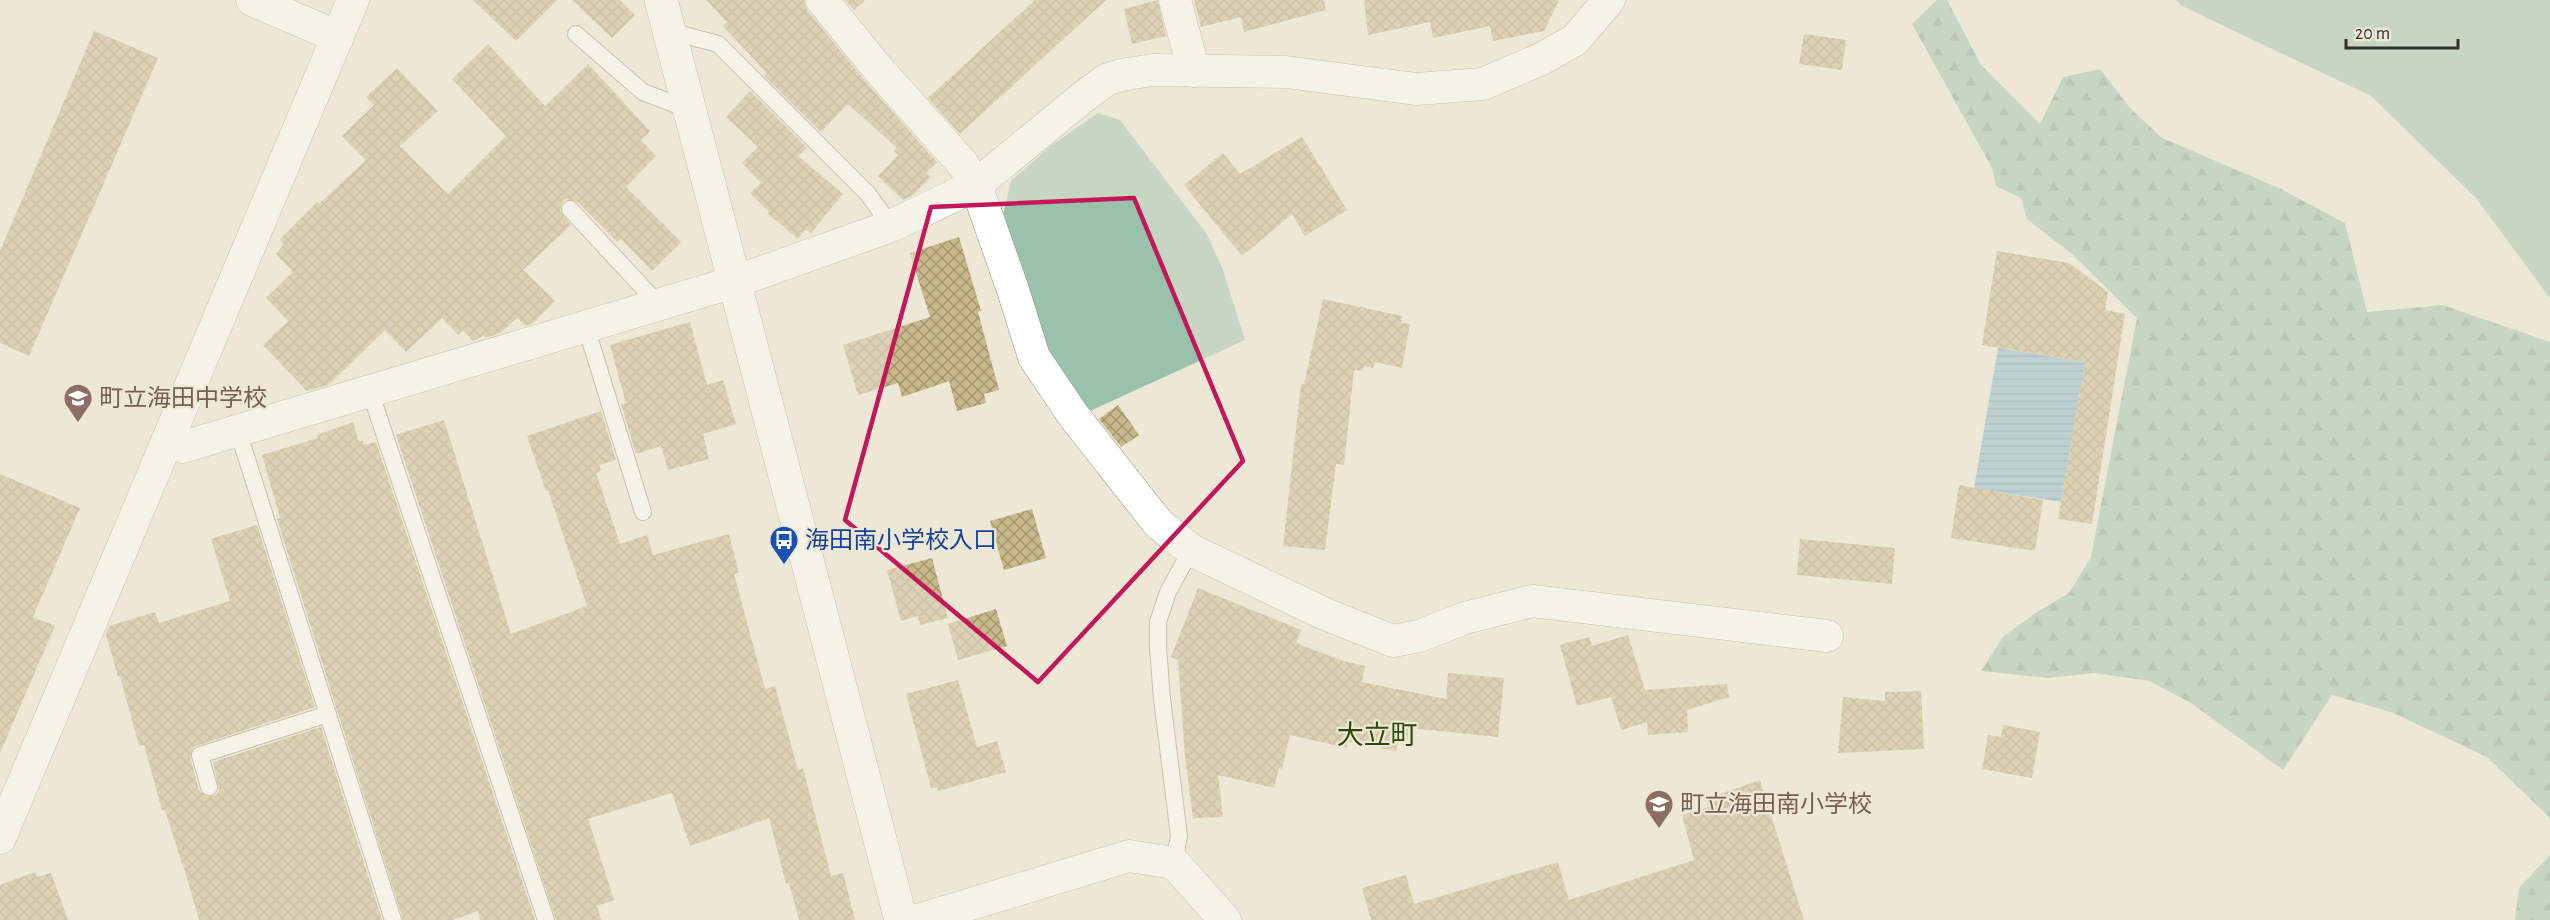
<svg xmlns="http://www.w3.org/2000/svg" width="2550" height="920" viewBox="0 0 2550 920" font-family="'Alegreya Sans','Noto Sans JP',sans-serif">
  <defs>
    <pattern id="forest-firs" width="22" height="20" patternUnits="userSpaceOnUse" patternTransform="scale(1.5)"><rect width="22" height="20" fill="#9ac1ab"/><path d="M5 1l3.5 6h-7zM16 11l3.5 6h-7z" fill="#7e9d8b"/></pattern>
    <pattern id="water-rules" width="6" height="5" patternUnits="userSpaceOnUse" patternTransform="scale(1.5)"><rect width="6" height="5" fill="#83b6ce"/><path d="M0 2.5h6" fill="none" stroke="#6c94a7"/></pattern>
    <pattern id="building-cross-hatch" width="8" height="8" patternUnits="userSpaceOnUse" patternTransform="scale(1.5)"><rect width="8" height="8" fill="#c7b789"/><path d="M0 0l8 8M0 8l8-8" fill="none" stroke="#a29570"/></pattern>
  </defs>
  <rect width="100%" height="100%" fill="#ede7d5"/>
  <g fill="#9ac1ab">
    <path d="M2176 0H2550V298L2476 198 2371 96 2182 6Z"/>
    <path d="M1098 113 1120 120 1206 233 1222 267 1245 340 1090 411 1077 408 1046 362 1000 228 1011 181 1052 145Z"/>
  </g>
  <g fill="url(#forest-firs)">
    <path d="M1937 0H1947L1981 65 2040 124 2063 77 2100 69 2130 108 2162 138 2279 188 2345 223 2367 312 2443 305 2550 342V818L2487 757 2391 712 2332 695 2283 770 2191 703 2149 681 2094 673 2048 678 1981 671 2003 637 2034 614 2069 593 2091 557 2137 318 2072 254 2027 219 2021 198 1996 186 1992 168 1912 24Z"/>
    <path d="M2550 855V920H2515L2519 888Z"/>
  </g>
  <path fill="url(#water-rules)" d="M1998 348 2085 362 2061 502 1974 488Z"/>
  <g fill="url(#building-cross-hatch)">
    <path d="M473 0H557L516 41Z"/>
    <path d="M572 0H620L635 15 612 38Z"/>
    <path d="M706 0H804L808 11 865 81 937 162 926 173 931 177 913 195 903 200 878 176 898 155 894 151 897 148 848 104 821 132 764 76 767 73 723 26 727 22Z"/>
    <path d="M845 0H865L854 10Z"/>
    <path d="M1035 0H1106L960 134 928 98Z"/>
    <path d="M1158 0 1166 36 1132 44 1124 9Z"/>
    <path d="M1194 0H1324L1326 10 1244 32 1241 17 1201 27Z"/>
    <path d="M1364 0H1559L1544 31 1493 41 1490 26 1433 38 1430 22 1368 35Z"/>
    <path d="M94 31 158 58 29 356 0 343V251Z"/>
    <path d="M1804 34 1846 40 1842 70 1799 64Z"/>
    <path d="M488 44 545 106 588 64 650 131 641 140 656 156 626 187 681 242 652 271 621 239 617 242 578 202 567 199 562 202 560 211 571 225 523 270 555 301 533 323 526 326 517 318 500 333 485 338 483 336 473 341 463 330 458 335 442 318 406 352 385 330 328 385 307 391 263 345 288 321 266 298 293 272 276 254 284 244 280 239 317 202 319 204 366 160 342 136 374 105 366 97 397 68 438 111 400 146 448 194 506 136 452 79Z"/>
    <path d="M750 91 807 148 798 156 843 194 811 233 806 229 798 239 768 214 769 212 750 193 761 183 742 163 758 147 726 117Z"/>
    <path d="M1302 137 1347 210 1305 236 1292 214 1242 256 1184 185 1223 153 1240 174Z"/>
    <path d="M959 237 981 311 978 312 999 390 984 394 986 403 957 411 949 381 902 397 898 383 858 395 843 345 930 317 910 253Z"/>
    <path d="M1997 251 2069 263 2108 292 2105 310 2125 314 2092 524 2058 519 2085 362 1982 345Z"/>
    <path d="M1323 299 1402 316 1401 323 1410 324 1402 368 1375 362 1373 368 1364 366 1362 371 1354 370 1344 465 1336 464 1325 550 1283 546 1301 384H1304Z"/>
    <path d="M690 322 707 385 723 380 736 424 703 434 709 459 668 470 661 446 636 454 621 404 626 403 610 345Z"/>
    <path d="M1118 405 1139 435 1121 447 1099 419Z"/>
    <path d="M601 411 616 460 599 465 601 471 596 473 620 544 647 535 653 555 729 534 739 573 734 574 765 689 775 686 798 770 803 768 831 876 843 873 855 920H799L789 883 786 884 769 818 690 846 672 793 588 819 614 900 597 906 601 920H556L396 435 444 420 511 634 587 606 548 490 546 491 527 436Z"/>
    <path d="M353 422 359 442 363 440 364 445 376 442 535 920H480L478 911 453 920H403L277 519 280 518 262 455 318 438 317 435Z"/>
    <path d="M0 474 80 508 33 617 55 626 0 753Z"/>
    <path d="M1959 485 2043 500 2035 551 1951 538Z"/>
    <path d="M1032 509 1046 558 1004 570 990 521Z"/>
    <path d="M257 525 315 707 193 747 190 758 199 790 207 797 216 795 219 790 213 762 321 727 382 920H199L183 864H182L165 810H162L144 745 139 746 120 676 118 677 106 634 109 626 155 612 159 623 230 601 211 539Z"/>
    <path d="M1800 539 1895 548 1892 584 1797 575Z"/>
    <path d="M932 558 948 618 920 625 918 616 901 621 887 570Z"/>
    <path d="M1198 588 1301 630 1296 643 1343 661 1365 666 1362 682 1446 699 1448 673 1504 678 1498 737 1409 728 1407 741 1399 739 1396 751 1348 742 1347 748 1290 735 1282 769 1279 768 1274 788 1218 775 1223 817 1193 818 1185 756 1178 660 1171 657Z"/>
    <path d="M996 609 1007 646 958 660 948 624Z"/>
    <path d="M1628 635 1645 690 1727 684 1729 697 1687 710 1688 732 1648 735 1647 722 1621 730 1611 697 1577 706 1560 645 1589 637 1592 646Z"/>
    <path d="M958 680 977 747 997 741 1006 772 938 791 937 787 931 788 906 694Z"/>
    <path d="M1921 691 1924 749 1838 753 1843 697 1885 701V692Z"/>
    <path d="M2003 725 2040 732 2032 778 1982 769 1988 735 2001 737Z"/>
    <path d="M1760 780 1804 920H1371L1362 888 1406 875 1414 904 1558 862 1569 900 1694 860 1682 815 1708 807 1706 799Z"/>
    <path d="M35 872 37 877 51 873 68 920H0V885Z"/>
  </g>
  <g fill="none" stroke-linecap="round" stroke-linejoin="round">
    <g stroke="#989282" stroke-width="18">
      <g id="service">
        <path d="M669 31 718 44 868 194 891 226"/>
        <path d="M576 34 643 92 690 110"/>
        <path d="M570 209 659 305"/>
        <path d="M586 327 643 512"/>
        <path d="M370 391 546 920"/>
        <path d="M238 431 393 920"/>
        <path d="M209 787 200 755 328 714"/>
        <path d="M1174 863 1179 836 1162 699 1158 647V622L1168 592 1191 550"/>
      </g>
    </g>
    <g stroke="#989282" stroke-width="33">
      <g id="minor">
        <path d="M252 0 338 37"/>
        <path d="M822 0 879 70 962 163 976 185 1013 290 1034 357 1073 415 1158 523 1191 550 1325 614 1393 641 1419 636 1465 618 1532 601 1827 636"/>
        <path d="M1175 0 1194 71"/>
        <path d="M168 442 183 447 734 282 891 226 976 185 1082 98 1106 80 1121 75 1153 70 1286 72 1416 89 1483 84 1541 59 1575 40 1609 0"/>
        <path d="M0 838 353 0"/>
        <path d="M918 920 1129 856 1174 863 1225 920"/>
      </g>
    </g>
    <g stroke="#989282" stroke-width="34">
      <path id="tertiary" d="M661 0 901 920"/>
    </g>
    <use href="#service" stroke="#fff" stroke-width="16"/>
    <use href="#minor" stroke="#fff" stroke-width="32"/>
    <use href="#tertiary" stroke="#fff" stroke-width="33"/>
  </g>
  <path d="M0 0H2550V920H0ZM1134 198 1243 461 1038 682 845 520 931 207Z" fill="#ede7d5" fill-opacity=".55" fill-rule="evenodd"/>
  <path fill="none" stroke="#c2185b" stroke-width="4.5" stroke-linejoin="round" d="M1134 198 1243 461 1038 682 845 520 931 207Z"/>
  <defs>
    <g id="school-pin" transform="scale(1.5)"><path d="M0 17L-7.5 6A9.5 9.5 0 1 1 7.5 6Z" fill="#8d6e63" stroke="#ede7d5"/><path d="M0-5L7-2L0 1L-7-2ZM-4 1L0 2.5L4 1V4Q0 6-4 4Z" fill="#fff"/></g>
    <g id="bus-pin" transform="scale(1.5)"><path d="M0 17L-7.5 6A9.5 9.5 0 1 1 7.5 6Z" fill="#1a4fb4" stroke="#ede7d5"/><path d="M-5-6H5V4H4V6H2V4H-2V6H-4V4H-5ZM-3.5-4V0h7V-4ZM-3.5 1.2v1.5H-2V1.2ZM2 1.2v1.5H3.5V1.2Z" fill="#fff"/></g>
  </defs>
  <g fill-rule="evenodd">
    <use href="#school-pin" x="78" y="398"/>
    <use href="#bus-pin" x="784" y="540"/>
    <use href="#school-pin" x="1659" y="804"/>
  </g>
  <g text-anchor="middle" stroke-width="4.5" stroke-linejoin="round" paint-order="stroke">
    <g font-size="24" fill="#785e54" stroke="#ede7d5" text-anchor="start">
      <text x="99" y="406">町立海田中学校</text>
      <text x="1680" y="812">町立海田南小学校</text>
    </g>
    <g font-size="24" fill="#164399" stroke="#ede7d5" text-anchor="start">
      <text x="805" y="548">海田南小学校入口</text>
    </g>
    <g font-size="27" fill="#2c4b04" stroke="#ede7d5">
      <text x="1377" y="744">大立町</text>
    </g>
  </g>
  <path d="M2346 39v9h112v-9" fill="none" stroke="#323029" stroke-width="3"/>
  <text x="2355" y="39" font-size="18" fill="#323029" stroke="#ede7d5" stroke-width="4.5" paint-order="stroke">20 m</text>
</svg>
